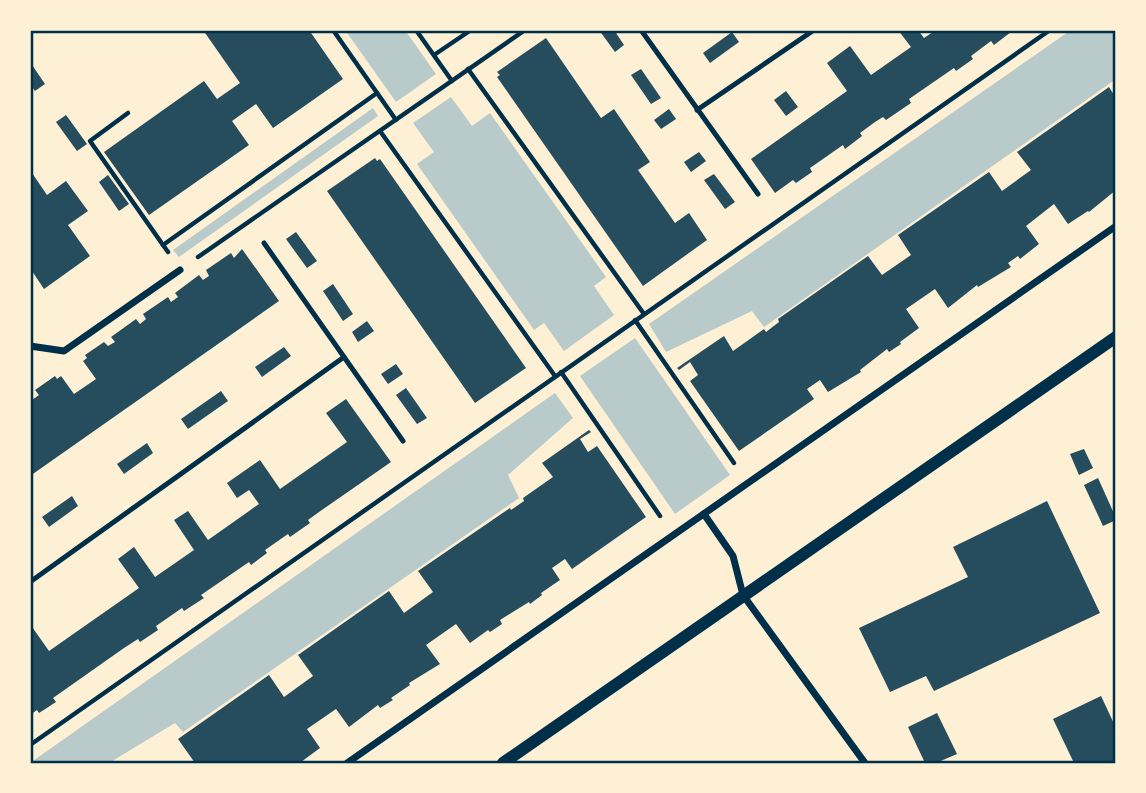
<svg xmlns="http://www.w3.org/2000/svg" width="1146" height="793" viewBox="0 0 1146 793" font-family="Inter,sans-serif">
  <rect width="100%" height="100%" fill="#fdf0d5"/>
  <g fill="#b9caca">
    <path d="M345 30H405L436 74 396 102Z"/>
    <path d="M1071 30H1116V79L764 327 752 311 666 352 649 324Z"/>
    <path d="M451 97 472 126 490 113 606 277 594 286 614 315 564 351 544 323 534 330 417 164 434 152 413 123Z"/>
    <path d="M373 108 378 116 179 257 173 250Z"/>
    <path d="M635 338 730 475 675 514 580 376Z"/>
    <path d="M555 393 573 418 508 475 519 498 183 732 175 723 109 763H30Z"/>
  </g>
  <g fill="#264d5e">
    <path d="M203 30H309L343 79 273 128 256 104 232 121 249 145 149 215 104 152 204 81 217 99 240 83Z"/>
    <path d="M599 30H614L624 45 615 52Z"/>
    <path d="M898 30H918L924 38 936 30H1010L1011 32 994 45 991 41 971 56 973 59 956 71 954 68 909 99 911 103 886 120 883 117 875 122 860 133 862 136 845 149 843 145 810 168 812 172 796 183 793 180 775 193 751 159 847 91 827 63 850 46 871 75 911 47Z"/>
    <path d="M732 32 739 42 710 63 703 53Z"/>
    <path d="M546 38 601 118 614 109 650 162 638 170 675 223 689 213 707 240 643 286 497 77 500 75 497 72Z"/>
    <path d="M30 62 45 84 35 91 30 84Z"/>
    <path d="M641 69 661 98 651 104 631 75Z"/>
    <path d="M1109 87 1116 98V190L1089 212 1088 211 1068 224 1054 204 1026 226 1039 244 1020 259 1018 256 1008 263 1011 267 978 287 977 285 948 308 935 289 906 309 919 328 900 342 901 344 889 352 887 349 860 370 861 372 828 392 820 380 807 389 814 399 739 451 690 381 698 375 690 362 679 370 677 368 724 336 733 351 764 329 766 332 779 322 778 319 868 256 882 275 911 255 898 235 989 172 1002 191 1031 170 1017 152Z"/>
    <path d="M786 91 798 107 786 116 774 100Z"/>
    <path d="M669 109 676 119 661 129 654 120Z"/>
    <path d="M66 115 87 144 77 151 56 122Z"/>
    <path d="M699 152 706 161 691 172 684 162Z"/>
    <path d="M375 158 377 161 380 159 526 368 475 403 327 191Z"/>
    <path d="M30 170 47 195 66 181 88 211 68 225 90 256 44 289 30 268Z"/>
    <path d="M714 174 735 202 725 209 704 180Z"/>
    <path d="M108 175 129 204 119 211 99 182Z"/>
    <path d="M296 232 317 261 307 268 286 239Z"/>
    <path d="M242 249 279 301 30 476V397L32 400 39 395 35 390 55 376 57 379 61 376 74 394 96 379 83 361 87 358 85 355 104 342 108 346 115 342 111 337 136 319 140 324 146 319 143 314 168 297 171 302 178 297 175 293 199 275 203 280 209 276 206 270 231 253 234 258Z"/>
    <path d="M333 284 353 314 343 321 323 291Z"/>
    <path d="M367 321 374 331 358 342 352 332Z"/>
    <path d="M284 347 291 356 262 377 255 367Z"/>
    <path d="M396 364 403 374 388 384 381 374Z"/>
    <path d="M406 388 427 418 417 424 396 395Z"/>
    <path d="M221 391 228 401 188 429 181 419Z"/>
    <path d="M346 399 391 462 319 512 308 520 310 523 290 537 288 534 265 550 267 553 251 565 249 562 201 595 204 598 184 611 182 608 156 626 158 630 140 642 138 639 124 648 53 698 56 702 39 713 37 710 30 715V624L49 651 139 588 118 559 134 547 155 577 194 550 174 520 188 511 208 540 259 504 249 490 237 498 227 483 260 460 280 489 347 442 326 413Z"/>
    <path d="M589 430 591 432 580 439 588 452 597 446 646 517 572 569 565 559 552 568 560 580 541 593 542 595 530 604 529 602 500 620 502 624 490 632 488 630 470 643 456 624 426 645 440 664 409 683 410 685 391 698 393 700 380 708 378 705 349 727 336 709 307 729 320 748 301 762 302 763H195L178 739 269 675 284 697 313 676 298 655 389 591 404 613 433 592 418 571 510 508 511 510 524 501 523 498 553 477 542 463Z"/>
    <path d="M147 443 153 453 124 474 117 464Z"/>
    <path d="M1084 449 1093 468 1079 475 1070 454Z"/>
    <path d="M1098 478 1116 518V520L1103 526 1084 485Z"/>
    <path d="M72 496 78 506 49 527 42 517Z"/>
    <path d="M1047 501 1100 613 934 691 926 676 890 692 859 628 968 577 953 547Z"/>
    <path d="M1101 696 1116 728V763H1074L1053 719Z"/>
    <path d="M937 713 957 754 936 763H925L908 727Z"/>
  </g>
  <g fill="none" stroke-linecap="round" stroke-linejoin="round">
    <g stroke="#003049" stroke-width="4.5">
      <path d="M333 30 396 120"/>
      <path d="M416 30 452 81"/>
      <path d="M434 55 471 30"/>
      <path d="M468 69 644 314"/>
      <path d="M128 113 90 141 163 245"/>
      <path d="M380 131 555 376"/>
      <path d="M168 252 163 245 377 93"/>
      <path d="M198 257 525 30"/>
      <path d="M635 320 734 463"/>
      <path d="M561 372 660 516"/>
      <path d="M30 745 1050 30"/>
    </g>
    <g stroke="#003049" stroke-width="5">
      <path d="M641 30 758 194"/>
      <path d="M697 110 814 30"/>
      <path d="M264 243 403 441"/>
      <path d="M30 582 344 357"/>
    </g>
    <g stroke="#003049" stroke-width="7">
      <path d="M30 346 64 351 180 270"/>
      <path d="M704 514 733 556 743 595 865 763"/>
      <path d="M347 763 1116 226"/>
    </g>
    <path stroke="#003049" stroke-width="12" d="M503 763 1116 337"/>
  </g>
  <rect width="1146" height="793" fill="none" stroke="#fdf0d5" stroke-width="63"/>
  <rect x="32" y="32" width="1082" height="730" fill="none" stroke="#003049" stroke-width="2.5"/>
</svg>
